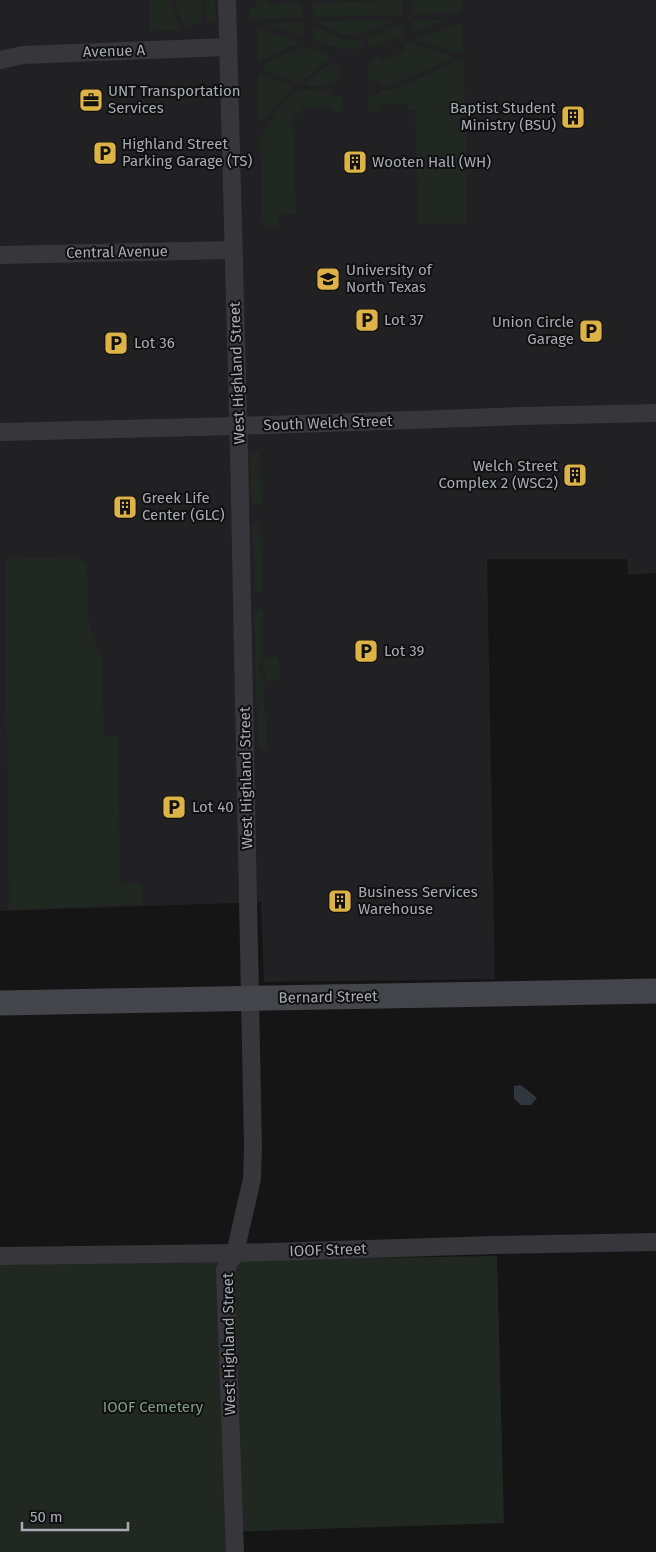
<svg xmlns="http://www.w3.org/2000/svg" width="656" height="1552" viewBox="0 0 656 1552" font-family="'Fira Sans',sans-serif">
  <rect width="100%" height="100%" fill="#151516"/>
  <path fill="#212123" d="M0 0H656V573L628 575 627 559H487L495 979 264 982 261 902 0 911Z"/>
  <g fill="#212822">
    <path d="M149 0H170L180 28 179 30 150 31Z"/>
    <path d="M175 0H202V22L184 27Z"/>
    <path d="M206 0H215L216 21H207Z"/>
    <path d="M256 0H267V4L302 3V17L250 19 249 8H256Z"/>
    <path d="M403 0V15L313 17V3Z"/>
    <path d="M413 0H461L462 9 459 13 413 14Z"/>
    <path d="M447 19 413 32V21Z"/>
    <path d="M397 20 367 33H360V35H347V34H341L315 22Z"/>
    <path d="M299 23 302 24 304 28 303 36 263 24Z"/>
    <path d="M403 23V36L368 48V38Z"/>
    <path d="M462 24 463 54 414 40 455 25Z"/>
    <path d="M313 26C331 35 340 40 361 40V49H339L313 40Z"/>
    <path d="M257 29 302 43 284 49 258 62Z"/>
    <path d="M409 42 450 56 451 59 390 85 380 86 379 81H368C368 70 368 60 378 54L381 61 406 51 404 44Z"/>
    <path d="M302 48H313L333 56 299 83 270 73 264 69 263 66 272 60Z"/>
    <path d="M459 60H462L464 61 467 223 418 224 415 110H407V104L379 105V111H368V95H380V90H389L397 88Z"/>
    <path d="M340 63V81H329V87L310 86 304 84C315 74 324 65 340 63Z"/>
    <path d="M258 73 293 87 292 90 261 122 259 120Z"/>
    <path d="M299 89 330 92V96H341V111L331 112V107L302 108V113L292 114 296 214 278 215V227H263L260 138 276 111Z"/>
    <path d="M251 453H260L261 505 254 504 251 501Z"/>
    <path d="M258 520H260L262 593 257 592 255 589 252 525Z"/>
    <path d="M75 557 86 564 88 588 89 626 102 661 104 735 118 737 120 884 141 883 142 904 9 910 5 559Z"/>
    <path d="M263 608V656L259 668 261 676 264 682 266 749H262L258 746 254 616 256 610Z"/>
    <path d="M266 657H277L279 659 280 677 279 680 268 682C263 673 261 666 266 657Z"/>
    <path d="M497 1256 504 1523 226 1532V1552H0V1264Z"/>
  </g>
  <path fill="#2f363d" d="M521 1085 537 1098 531 1105H521L514 1099V1086Z"/>
  <g fill="none" stroke-linecap="round" stroke-linejoin="round">
    <g stroke="#36363b" stroke-width="18">
      <path d="M227 0 239 451 253 1147 252 1179 235 1253 225 1270 235 1552"/>
      <path d="M0 60 23 55 47 54 228 47"/>
      <path d="M0 255 233 250"/>
      <path d="M0 432 238 426 521 416 656 413"/>
      <path d="M0 1256 235 1253 495 1245 656 1242"/>
    </g>
    <path stroke="#44454a" stroke-width="25" d="M0 1003 656 991"/>
  </g>
  <defs>
    <g id="office-square" transform="scale(1.25)"><rect x="-9" y="-9" width="18" height="18" rx="4" fill="#ddb246" stroke="#101011"/><path d="M-6-3h4V-5.5h4V-3h4V5H-6ZM-1-4.5V-3h2v-1.5ZM-6 0V1H6V0Z" fill="#111"/></g>
    <g id="building-square" transform="scale(1.25)"><rect x="-9" y="-9" width="18" height="18" rx="4" fill="#ddb246" stroke="#101011"/><path d="M-4-6H4V6H1V3H-1V6H-4ZM-2.5-4.3h1.7v1.8h-1.7ZM.8-4.3h1.7v1.8H.8ZM-2.5-1h1.7V.8h-1.7ZM.8-1h1.7V.8H.8Z" fill="#111"/></g>
    <g id="parking-square" transform="scale(1.25)"><rect x="-9" y="-9" width="18" height="18" rx="4" fill="#ddb246" stroke="#101011"/><path d="M-3.5-5.5H1a3.5 3.5 0 0 1 0 7H-1V5.5H-3.5ZM-1-3.4V-.6H.8a1.4 1.4 0 0 0 0-2.8Z" fill="#111"/></g>
    <g id="university-square" transform="scale(1.25)"><rect x="-9" y="-9" width="18" height="18" rx="4" fill="#ddb246" stroke="#101011"/><path d="M0-5L7-2L0 1L-7-2ZM-4 1L0 2.5L4 1V4Q0 6-4 4Z" fill="#111"/></g>
  </defs>
  <g fill-rule="evenodd">
    <use href="#office-square" x="91" y="100"/>
    <use href="#building-square" x="573" y="117"/>
    <use href="#parking-square" x="105" y="153"/>
    <use href="#building-square" x="355" y="162"/>
    <use href="#university-square" x="328" y="279"/>
    <use href="#parking-square" x="367" y="320"/>
    <use href="#parking-square" x="591" y="331"/>
    <use href="#parking-square" x="116" y="343"/>
    <use href="#building-square" x="575" y="475"/>
    <use href="#building-square" x="125" y="507"/>
    <use href="#parking-square" x="366" y="651"/>
    <use href="#parking-square" x="174" y="807"/>
    <use href="#building-square" x="340" y="901"/>
  </g>
  <g text-anchor="middle" stroke-width="4" stroke-linejoin="round" paint-order="stroke">
    <g font-size="15" fill="#a8abb5" stroke="#101011">
      <text transform="translate(114 51) rotate(-2)" y="5">Avenue A</text>
      <text transform="translate(117 252) rotate(-1)" y="5">Central Avenue</text>
      <text transform="translate(237 373) rotate(-92)" y="5">West Highland Street</text>
      <text transform="translate(328 423) rotate(-2)" y="5">South Welch Street</text>
      <text transform="translate(246 778) rotate(-91)" y="5">West Highland Street</text>
      <text transform="translate(328 997) rotate(-1)" y="5">Bernard Street</text>
      <text transform="translate(328 1250) rotate(-2)" y="5">IOOF Street</text>
      <text transform="translate(229 1344) rotate(-91)" y="5">West Highland Street</text>
    </g>
    <g font-size="15" fill="#a8abb5" stroke="#101011" text-anchor="start">
      <text x="108" y="96">UNT Transportation<tspan x="108" dy="17">Services</tspan></text>
      <text x="556" y="113" text-anchor="end">Baptist Student<tspan x="556" dy="17">Ministry (BSU)</tspan></text>
      <text x="122" y="149">Highland Street<tspan x="122" dy="17">Parking Garage (TS)</tspan></text>
      <text x="372" y="167">Wooten Hall (WH)</text>
      <text x="346" y="275">University of<tspan x="346" dy="17">North Texas</tspan></text>
      <text x="384" y="325">Lot 37</text>
      <text x="574" y="327" text-anchor="end">Union Circle<tspan x="574" dy="17">Garage</tspan></text>
      <text x="134" y="348">Lot 36</text>
      <text x="558" y="471" text-anchor="end">Welch Street<tspan x="558" dy="17">Complex 2 (WSC2)</tspan></text>
      <text x="142" y="503">Greek Life<tspan x="142" dy="17">Center (GLC)</tspan></text>
      <text x="384" y="656">Lot 39</text>
      <text x="192" y="812">Lot 40</text>
      <text x="358" y="897">Business Services<tspan x="358" dy="17">Warehouse</tspan></text>
    </g>
    <g font-size="15" fill="#819e84" stroke="#101011">
      <text x="153" y="1412">IOOF Cemetery</text>
    </g>
  </g>
  <path d="M22 1522v8h106v-8" fill="none" stroke="#a8abb5" stroke-width="2.5"/>
  <text x="30" y="1522" font-size="15" fill="#a8abb5" stroke="#101011" stroke-width="4" paint-order="stroke">50 m</text>
</svg>
